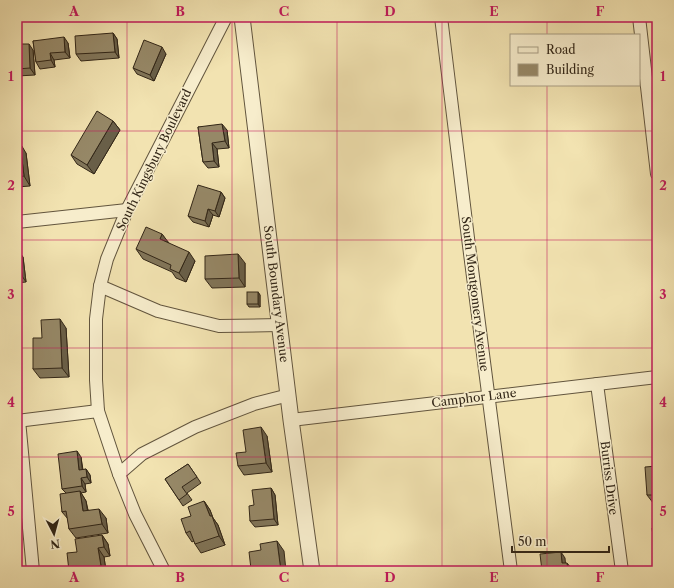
<svg xmlns="http://www.w3.org/2000/svg" width="674" height="588" viewBox="0 0 674 588" font-family="'Libre Caslon Text',serif">
  <rect width="100%" height="100%" fill="#f2e3b1"/>
  <filter id="stains"><feTurbulence type="fractalNoise" baseFrequency=".005" numOctaves="4"/><feColorMatrix values="0 0 0 0 .2 0 0 0 0 .09 0 0 0 0 .02 0 0 0 .5 -.17"/></filter>
  <radialGradient id="worn" r=".72"><stop offset=".6" stop-color="#630" stop-opacity="0"/><stop offset="1" stop-color="#630" stop-opacity=".3"/></radialGradient>
  <g fill="none" stroke-linecap="round" stroke-linejoin="round">
    <g stroke="#62553e" stroke-width="14">
      <g id="minor">
        <path d="M441 17 468 238 511 571"/>
        <path d="M639 17 657 174"/>
        <path d="M17 222 127 210"/>
        <path d="M100 286 158 311 219 326 279 325"/>
        <path d="M597 384 622 571"/>
        <path d="M19 420 33 571"/>
        <path d="M291 420 657 377"/>
        <path d="M17 421 98 411"/>
        <path d="M119 474 142 454 195 427 254 404 289 395"/>
        <path d="M164 571 135 514 119 474 98 411 96 380V319L100 286 107 259 127 210 226 17"/>
      </g>
    </g>
    <g stroke="#62553e" stroke-width="17">
      <path id="tertiary" d="M242 17 291 420 312 571"/>
    </g>
    <use href="#minor" stroke="#f7edcc" stroke-width="12"/>
    <use href="#tertiary" stroke="#f7edcc" stroke-width="15"/>
  </g>
  <g fill="#817559" stroke="#322617">
    <path d="M113 33 117 39 119 58 81 61 76 54Z"/>
    <path d="M33 41 68 43 70 58 54 60 55 67 40 69 36 62Z"/>
    <path d="M17 44 33 50 35 75 17 76Z"/>
    <path d="M166 54 154 81 137 74 133 68Z"/>
    <path d="M113 121 120 130 94 174 77 164 71 155Z"/>
    <path d="M198 127 227 130 229 148 217 149 219 167 208 168 203 162Z"/>
    <path d="M17 144 26 153 30 186 17 187Z"/>
    <path d="M221 192 225 198 219 217 213 215 209 227 193 222 188 216Z"/>
    <path d="M162 234 168 243 195 261 186 282 176 278 172 272 143 259 136 249Z"/>
    <path d="M17 251 23 257 26 282 17 283Z"/>
    <path d="M245 263V287L212 288 205 279Z"/>
    <path d="M258 292 260 295V307H249L247 304Z"/>
    <path d="M66 328 69 377 40 378 33 369 42 338Z"/>
    <path d="M267 436 272 472 244 475 238 466 246 452Z"/>
    <path d="M81 457 83 470 86 469 90 475 91 483 85 484 86 492 81 493 86 501 88 510 106 518 108 533 76 538 69 529 68 519 62 512 66 493 62 489Z"/>
    <path d="M188 464 201 483 187 493 192 500 183 506 165 479Z"/>
    <path d="M657 466V508L647 495Z"/>
    <path d="M271 488 275 495 278 525 255 527 250 521 254 505Z"/>
    <path d="M204 501 210 510 213 518 218 525 225 545 201 553 195 544 194 541 192 542 186 533 191 516Z"/>
    <path d="M657 528V550L654 545Z"/>
    <path d="M102 535 108 544 110 556 104 557 106 571H70L77 552Z"/>
  </g>
  <g fill="#695f48" stroke="#322617">
    <path d="M113 33 117 39 119 58 115 52Z"/>
    <path d="M64 37 68 43 70 58 65 52Z"/>
    <path d="M29 44 33 50 35 75 30 68Z"/>
    <path d="M162 47 166 54 154 81 150 75Z"/>
    <path d="M50 53 54 60 55 67 51 60Z"/>
    <path d="M113 121 120 130 94 174 87 165Z"/>
    <path d="M222 124 227 130 229 148 225 141Z"/>
    <path d="M20 143 26 153 30 186 24 176Z"/>
    <path d="M212 143 217 149 219 167 214 161Z"/>
    <path d="M221 192 225 198 219 217 215 211Z"/>
    <path d="M208 209 213 215 209 227 205 221Z"/>
    <path d="M162 234 169 243 160 239Z"/>
    <path d="M19 251 23 257 26 282 22 276Z"/>
    <path d="M189 252 195 261 186 282 179 273Z"/>
    <path d="M238 254 245 263V287L239 278Z"/>
    <path d="M258 292 260 295V307L258 304Z"/>
    <path d="M60 319 66 328 69 377 62 368Z"/>
    <path d="M261 427 267 436 272 472 266 463Z"/>
    <path d="M77 451 81 457 83 476 79 470Z"/>
    <path d="M86 469 90 475 91 483 87 477Z"/>
    <path d="M81 478 85 484 86 492 82 486Z"/>
    <path d="M271 488 275 495 278 525 274 519Z"/>
    <path d="M80 491 86 501 89 520 83 511Z"/>
    <path d="M204 501 210 510 213 518 218 525 225 545 219 536 210 516Z"/>
    <path d="M99 509 106 518 108 533 102 524Z"/>
    <path d="M102 535 108 544 110 556 104 547Z"/>
    <path d="M277 541 284 551 286 571H281Z"/>
    <path d="M98 548 104 557 106 571H104L101 566Z"/>
    <path d="M561 552 565 558 566 569 562 563Z"/>
    <path d="M567 563 572 569V571H568Z"/>
  </g>
  <g fill="#968867" stroke="#322617">
    <path d="M113 33 115 52 76 54 75 36Z"/>
    <path d="M64 37 65 52 50 53 51 60 36 62 33 41Z"/>
    <path d="M144 40 162 47 150 75 133 68Z"/>
    <path d="M17 44H29L30 68 17 69Z"/>
    <path d="M97 111 113 121 87 165 71 155Z"/>
    <path d="M222 124 225 141 212 143 214 161 203 162 198 127Z"/>
    <path d="M20 143 24 176 17 177V144Z"/>
    <path d="M198 185 221 192 215 211 208 209 205 221 188 216Z"/>
    <path d="M146 227 162 234 160 239 189 252 179 273 170 269 171 265 136 249Z"/>
    <path d="M17 251H19L22 276H17Z"/>
    <path d="M238 254 239 278 205 279V256Z"/>
    <rect x="247" y="292" width="11" height="12"/>
    <path d="M60 319 62 368 33 369V338H42L41 320Z"/>
    <path d="M261 427 266 463 238 466 236 453 246 452 243 430Z"/>
    <path d="M77 451 79 470 86 469 87 477 81 478 82 486 62 489 58 454Z"/>
    <path d="M188 464 197 477 182 487 187 494 179 500 165 479Z"/>
    <path d="M657 466V504H654V495H647L645 467Z"/>
    <path d="M271 488 274 519 250 521 249 506 254 505 252 490Z"/>
    <path d="M80 491 83 511 99 509 102 524 69 529 66 511 62 512 60 494Z"/>
    <path d="M204 501 210 516H212L219 536 195 544 190 531 186 533 181 519 191 516 188 507Z"/>
    <path d="M652 528H657V545H654Z"/>
    <path d="M102 535 104 547 98 548 101 566 69 571 67 553 77 552 75 539Z"/>
    <path d="M277 541 281 571H242L251 569 249 552 261 550 260 544Z"/>
    <path d="M561 552 562 563H567L568 571H542L540 554Z"/>
  </g>
  <path fill="none" stroke="#c2185b" stroke-width="1" stroke-opacity="0.55" d="M127 17V571M232 17V571M337 17V571M442 17V571M547 17V35M547 85V571M17 131H657M17 240H657M17 348H657M17 457H657"/>
  <g text-anchor="middle" stroke-width="3" stroke-linejoin="round" paint-order="stroke">
    <g font-size="12" fill="#322617" stroke="#f7edcc">
      <text transform="translate(154 160) rotate(-64)" y="4">South Kingsbury Boulevard</text>
      <text transform="translate(276 294) rotate(83)" y="4">South Boundary Avenue</text>
      <text transform="translate(475 294) rotate(83)" y="4">South Montgomery Avenue</text>
      <text transform="translate(474 398) rotate(-7)" y="4">Camphor Lane</text>
      <text transform="translate(609 478) rotate(83)" y="4">Burriss Drive</text>
    </g>
  </g>
  <rect width="674" height="588" fill="none" stroke="#f2e3b1" stroke-width="44"/>
  <rect x="510" y="34" width="130" height="52" fill="#f7edcc" stroke="#a89d84"/>
  <rect x="518" y="47" width="20" height="6" fill="#f7edcc" stroke="#a89d84"/>
  <text x="546" y="54" font-size="12" fill="#322617">Road</text>
  <rect x="518" y="64" width="20" height="12" fill="#968867" stroke="#a89d84"/>
  <text x="546" y="74" font-size="12" fill="#322617">Building</text>
  <g transform="translate(54 534) rotate(174)" stroke="#f7edcc" stroke-width="3" paint-order="stroke">
  <path d="M0-3L7 15L0 10L-7 15Z" fill="#322617"/>
  <text y="-6" font-size="11" font-weight="bold" text-anchor="middle" fill="#322617">N</text>
  </g>
  <path d="M512 546v6h97v-6" fill="none" stroke="#322617" stroke-width="2"/>
  <text x="518" y="546" font-size="12" fill="#322617" stroke="#f7edcc" stroke-width="3" paint-order="stroke">50 m</text>
  <rect x="22" y="22" width="630" height="544" fill="none" stroke="#c2185b" stroke-width="1.5"/>
  <g font-size="13" text-anchor="middle" font-weight="bold" fill="#c2185b">
    <text x="74" y="16">A</text>
    <text x="180" y="16">B</text>
    <text x="284" y="16">C</text>
    <text x="390" y="16">D</text>
    <text x="494" y="16">E</text>
    <text x="600" y="16">F</text>
    <text x="11" y="81">1</text>
    <text x="663" y="81">1</text>
    <text x="11" y="190">2</text>
    <text x="663" y="190">2</text>
    <text x="11" y="299">3</text>
    <text x="663" y="299">3</text>
    <text x="11" y="407">4</text>
    <text x="663" y="407">4</text>
    <text x="11" y="516">5</text>
    <text x="663" y="516">5</text>
    <text x="74" y="582">A</text>
    <text x="180" y="582">B</text>
    <text x="284" y="582">C</text>
    <text x="390" y="582">D</text>
    <text x="494" y="582">E</text>
    <text x="600" y="582">F</text>
  </g>
  <rect width="100%" height="100%" filter="url(#stains)"/>
  <rect width="100%" height="100%" fill="url(#worn)"/>
</svg>
